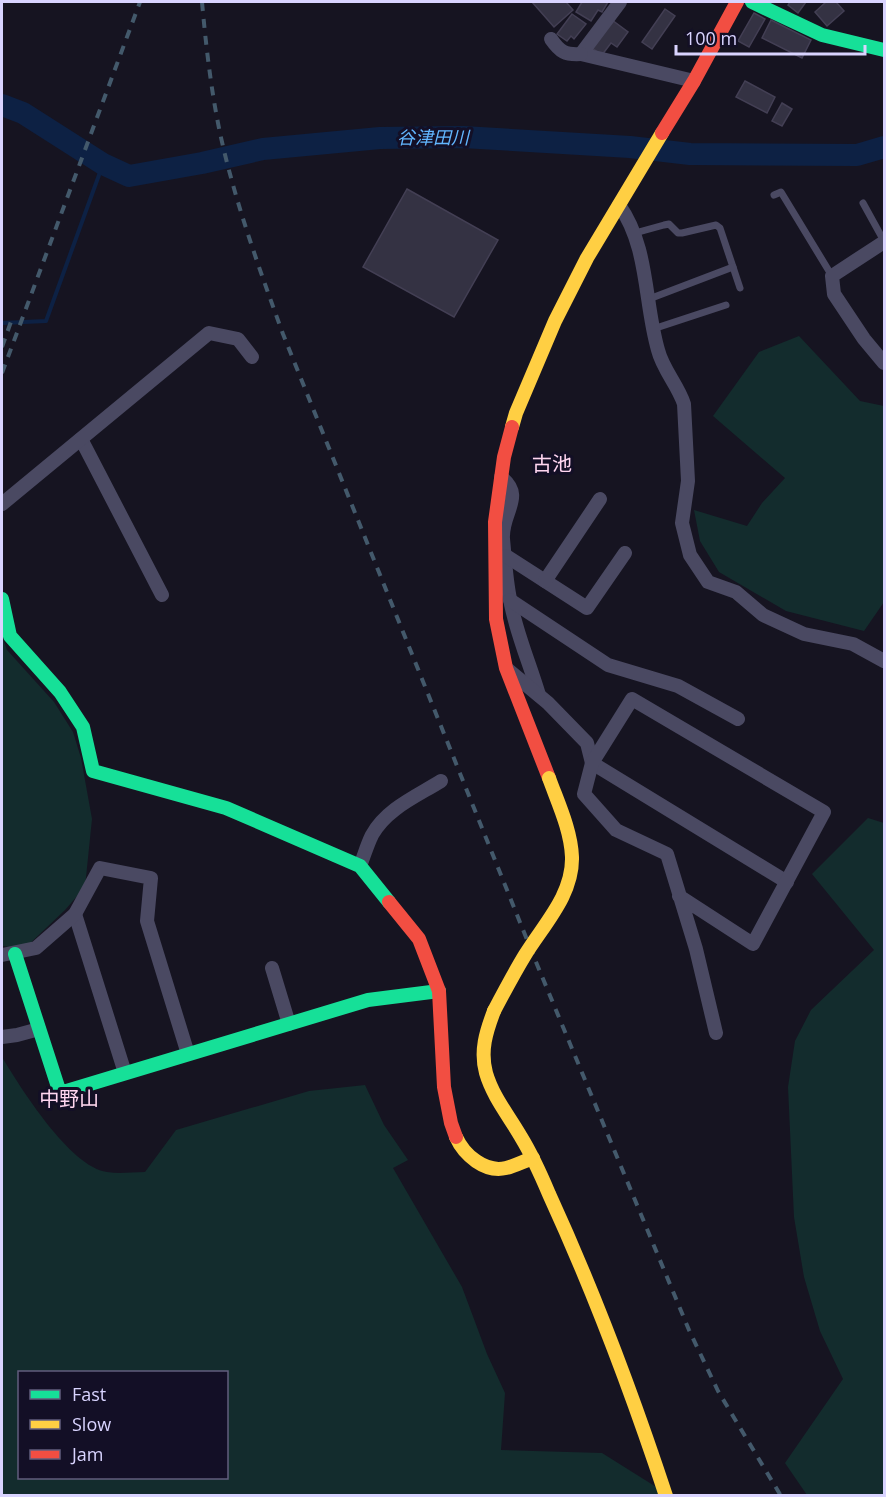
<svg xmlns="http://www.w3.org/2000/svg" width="886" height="1497" viewBox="0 0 886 1497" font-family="'Open Sans','Noto Sans JP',sans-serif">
  <rect width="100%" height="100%" fill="#161421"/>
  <g fill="#132c2d" fill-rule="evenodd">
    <path d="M799 336 860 401 884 406V602L864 631 786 611 719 572 700 541 694 510 747 526 762 503 785 478 713 416 759 352Z"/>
    <path d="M2 636 7 650 54 702 73 732 81 758 92 819 85 887 65 910 24 949 2 946Z"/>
    <path d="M868 818 884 823V1495H807L785 1463 843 1379 820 1331 804 1277 794 1217 788 1087 795 1041 811 1010 874 950 812 874Z"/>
    <path d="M2 1057C20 1087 70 1167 107 1172 119 1174 133 1172 145 1172L176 1130 309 1091 365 1085 384 1125 408 1160 393 1168 462 1287 487 1354 505 1393 501 1450 602 1453 669 1495H2ZM20 1372H226V1478H20Z"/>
  </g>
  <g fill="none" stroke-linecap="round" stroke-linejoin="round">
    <path stroke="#0d2144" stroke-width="4" d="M2 323 46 321 103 164"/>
    <path stroke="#0d2144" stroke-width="22" d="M2 105 23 113 103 164 129 176 202 163 263 149 380 138 463 137 630 147 690 154 857 155 884 147"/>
  </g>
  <g fill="#343243" stroke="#433f54" stroke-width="1.5">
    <path d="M532 2H566L573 10 554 27Z"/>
    <path d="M582 2H608L602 12 598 10 591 21 576 12Z"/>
    <path d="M790 2H806L798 13 788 5Z"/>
    <path d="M826 2H836L844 11 827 26 815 12Z"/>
    <path d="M665 9 675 16 652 49 642 42Z"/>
    <path d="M754 13 765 19 749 47 738 41Z"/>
    <path d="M572 14 586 24 574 39 571 36 567 41 557 34Z"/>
    <path d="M612 20 628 32 617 47 611 43 602 55 592 48Z"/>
    <path d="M771 20 811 40 802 58 762 38Z"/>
    <path d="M745 81 775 97 767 113 736 97Z"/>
    <path d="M782 103 792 109 782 126 772 121Z"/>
    <path d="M407 189 498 240 454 317 363 267Z"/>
  </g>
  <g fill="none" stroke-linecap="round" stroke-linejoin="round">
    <g stroke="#4a4962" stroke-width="7">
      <path d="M774 195 781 192 832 276"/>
      <path d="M863 203 884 241"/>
      <path d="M635 233 664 225 669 224 678 233H682L716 225 720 228 740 288"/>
      <path d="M649 299 733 267"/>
      <path d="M653 329 726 305"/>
    </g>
    <g stroke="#4a4962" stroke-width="14">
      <path d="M620 2 581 54 694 81"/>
      <path d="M551 39C560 52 565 55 581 54"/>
      <path d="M619 205C649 247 644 302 658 350 663 370 678 385 684 404L688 481 682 523 690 555 708 582 736 592 763 615 804 634 853 644 884 661"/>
      <path d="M884 242 832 276 834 294 864 339 884 363"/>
      <path d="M81 439 162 595"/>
      <path d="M501 477C526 496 501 513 503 539 505 559 506 580 510 599 515 630 530 664 539 695"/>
      <path d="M2 504 209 333 238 339 252 357"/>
      <path d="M506 556 587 608 625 553"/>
      <path d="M545 581 600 499"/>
      <path d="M510 600 608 665 678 686 738 719"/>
      <path d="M507 669 548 703 587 743 592 763 787 882"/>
      <path d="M360 866C364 856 367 845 372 835 386 809 417 796 441 781"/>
      <path d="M679 896 753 944 824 812 632 699 592 763 584 794 616 830 667 854 696 949 716 1033"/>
      <path d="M75 914 125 1073"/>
      <path d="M2 955 36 948 75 914 100 868 151 878 147 921 188 1054"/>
      <path d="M272 968 289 1024"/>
      <path d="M2 1037 17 1035 39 1029"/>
    </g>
    <g stroke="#16e098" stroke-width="14">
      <path d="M752 2 822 35 884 50"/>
      <path d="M2 599 10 636 60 692 83 727 93 771 226 808 360 866 389 902"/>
      <path d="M15 954 60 1093 368 1000 439 991"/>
    </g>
    <g stroke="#ffcf43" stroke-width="14">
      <path d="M512 427 516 413 555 321 587 258 662 133"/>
      <path d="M494 1011C486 1032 480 1051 486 1073 493 1097 509 1116 521 1137 532 1155 541 1175 549 1194 594 1292 632 1393 666 1496"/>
      <path d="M456 1137C464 1155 485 1173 506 1168 515 1166 524 1161 533 1158"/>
    </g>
    <g stroke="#f24e42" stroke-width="14">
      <path d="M662 133 694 81 737 2"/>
      <path d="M512 427 504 457 495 522 496 619 506 668 549 778"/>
      <path d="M389 902 419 939 439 991 444 1087 451 1123 456 1137"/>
    </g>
    <g stroke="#43596b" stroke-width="4" stroke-dasharray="9 8" stroke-linecap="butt">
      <path d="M202 2C206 46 211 90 220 133 235 202 259 268 283 334L536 962 689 1330 718 1391 781 1496"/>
      <path d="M2 347 13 316"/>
      <path d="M2 373 140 2"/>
    </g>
    <path stroke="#ffcf43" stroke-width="14" d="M494 1011C504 992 514 973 525 955 544 924 573 895 572 857 571 830 558 803 549 778"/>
  </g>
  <g text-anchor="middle" stroke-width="6" stroke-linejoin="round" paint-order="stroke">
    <g font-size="18" font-style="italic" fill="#62b6ff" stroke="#130f26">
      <text x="433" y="144">谷津田川</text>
    </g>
    <g font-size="20" fill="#ffd6f0" stroke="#130f26">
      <text x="552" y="471">古池</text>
      <text x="69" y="1106">中野山</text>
    </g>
  </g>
  <rect width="886" height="1497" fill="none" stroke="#d9d4ff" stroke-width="6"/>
  <rect x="18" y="1371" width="210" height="108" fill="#130f26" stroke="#625e7d" stroke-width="1.5"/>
  <rect x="30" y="1390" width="30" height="9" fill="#16e098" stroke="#625e7d" stroke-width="1.5"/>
  <text x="72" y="1401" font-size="18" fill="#d9d4ff">Fast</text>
  <rect x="30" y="1420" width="30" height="9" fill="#ffcf43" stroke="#625e7d" stroke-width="1.5"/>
  <text x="72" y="1431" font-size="18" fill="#d9d4ff">Slow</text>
  <rect x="30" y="1450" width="30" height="9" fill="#f24e42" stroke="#625e7d" stroke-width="1.5"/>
  <text x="72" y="1461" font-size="18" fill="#d9d4ff">Jam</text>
  <path d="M676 45v9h189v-9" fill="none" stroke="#d9d4ff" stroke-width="3"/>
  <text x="685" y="45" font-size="18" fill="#d9d4ff" stroke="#130f26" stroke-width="4.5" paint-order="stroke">100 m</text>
</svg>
